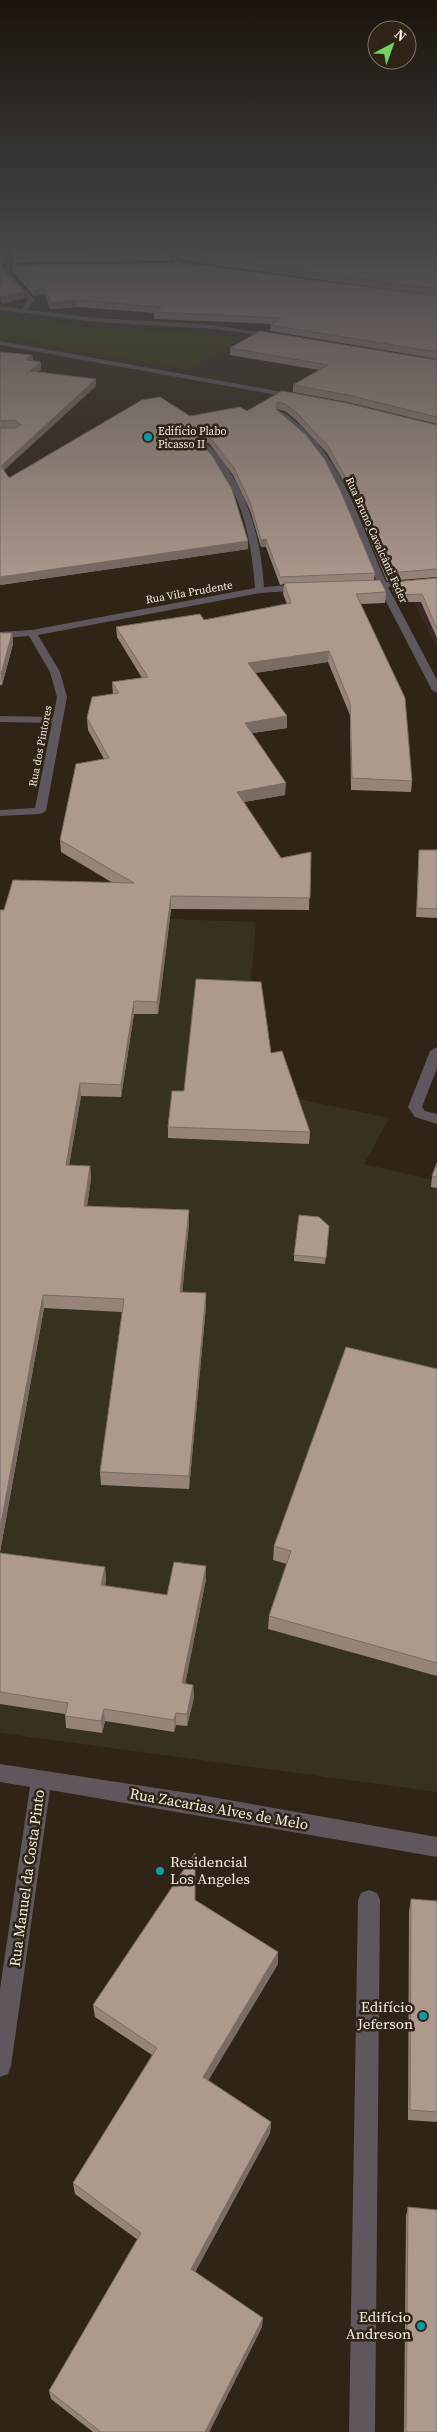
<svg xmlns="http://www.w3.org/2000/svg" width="437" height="2432" viewBox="0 0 437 2432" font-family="'Source Serif 4',serif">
  <rect width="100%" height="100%" fill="#2f2415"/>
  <path fill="#373120" d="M0 913 256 922 242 1087 389 1118 364 1164 437 1181V1792L0 1733Z"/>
  <path fill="#3b2729" d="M437 600V647L413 601Z"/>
  <path fill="#2f3402" d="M0 315 79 326 207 334 243 338 187 370 0 337Z"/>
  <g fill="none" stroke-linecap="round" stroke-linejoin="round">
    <g fill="#5f575d" fill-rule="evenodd">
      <path d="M5 246H11L10 274 34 299 28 310 96 318 213 325 280 335 277 337 213 329 96 322 0 310V306L22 309 28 299 4 274Z"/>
      <path d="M153 246H159L186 265 181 266Z"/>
      <path d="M0 341 299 395 303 397 299 399 0 345Z"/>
      <path d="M277 411C285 411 291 418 296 422 345 461 361 528 386 582L437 578V584L388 587 437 680V693L432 690 379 588 362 589 357 586 362 583 377 582C357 539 345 487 314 449 303 436 291 425 277 415Z"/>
      <path d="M205 444C213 447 221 458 226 466 251 502 261 543 264 587L304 584 309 587 304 590 260 593 38 635 60 672 67 697 46 811 40 814 0 816V810L35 808 52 723 0 722V716L53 717 57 697 50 672 29 636 0 638V632L32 630 255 588C252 550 246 510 225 476 218 465 209 456 201 446Z"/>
      <path d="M437 1047V1068L422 1107 425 1111 437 1114V1124L415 1117 408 1107 430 1051Z"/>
      <path d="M0 1764 195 1794 437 1837V1857L50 1790 11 2066 8 2074 0 2077V1989L30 1787 0 1782Z"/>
      <path d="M369 1890 377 1893 380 1900 375 2432H349L358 1900 361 1893Z"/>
    </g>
  </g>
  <g fill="#968479">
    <path d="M11 246H158L170 255V261L12 263V246Z"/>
    <path d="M161 246H437V359L270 331 271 324 154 319V313L77 307 50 309 45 294 34 296 12 271 11 265 409 292 186 261Z"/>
    <path d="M230 348 437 360V424L347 402 293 392V385L319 370 230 355Z"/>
    <path d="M0 352 32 355 33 361 41 369 38 372 96 386 4 470 9 478 190 416 247 411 282 391 437 425V577L387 581 351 494 327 453 295 419 285 411 277 409V410L375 573 374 580 386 592 385 603 361 604 412 781 411 792 351 790 350 715 328 662 255 673 287 716V728L252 733 285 795 244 802 281 858 311 852 309 910 171 909 158 1014H134L121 1097 81 1096 69 1165 90 1166 91 1179 87 1206 189 1210V1223L182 1292 206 1293V1306L189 1489 101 1485 100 1472 122 1312 44 1308 0 1552V910H4L113 883 61 852 60 840 104 759 88 730 87 718 113 694 112 682 142 678 117 637 116 627 204 620 287 604 283 594 284 584 280 585 266 547H261L250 510 233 475 209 443 202 442V443L248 549 0 585V428L16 427 0 428Z"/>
    <path d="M437 578V638L421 602H399L392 590 393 582Z"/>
    <path d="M0 633H12L13 644 2 685H0Z"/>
    <path d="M419 850H437V918L416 917Z"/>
    <path d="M271 1053 310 1132 309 1144 168 1138V1127L184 1091Z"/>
    <path d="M437 1163V1188L431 1187 432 1176Z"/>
    <path d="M329 1226 325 1264 294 1261V1255Z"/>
    <path d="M437 1369V1676L268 1629 269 1616 287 1564 273 1560 274 1546Z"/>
    <path d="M0 1553 105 1567 106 1580 105 1586 167 1595 206 1566V1579L185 1684 193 1685 194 1697 187 1726 176 1725 174 1732 105 1721 102 1733 66 1728 65 1714 0 1704Z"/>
    <path d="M411 1899 437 1901V2122L408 2120 409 1911Z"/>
    <path d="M195 1900 278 1952V1964L208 2080 271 2122 270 2133 195 2272 262 2327 209 2432H93L51 2399 49 2391 138 2240 75 2194 73 2183 152 2055 95 2017 93 2005Z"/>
    <path d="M408 2207 437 2432H404L406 2216Z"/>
  </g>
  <g fill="#7a6b63">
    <path d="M4 246H5L2 274V268Z"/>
    <path d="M45 288V294L34 296V290Z"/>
    <path d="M24 292 25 298 2 304 1 297Z"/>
    <path d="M77 300V307L50 309V302Z"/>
    <path d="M32 355 33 362 26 360Z"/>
    <path d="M41 362V369L31 377 30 371Z"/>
    <path d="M96 379V386L1 473V466Z"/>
    <path d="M266 539V547H261V540Z"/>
    <path d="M248 541V549L0 585V577Z"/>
    <path d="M12 633 13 644 2 685 1 674Z"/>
    <path d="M329 651 328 662 248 674V663Z"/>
    <path d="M287 716V728L245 734V723Z"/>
    <path d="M286 783 285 795 237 803V792Z"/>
    <path d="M171 896V909L158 1014 157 1002Z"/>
    <path d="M134 1001V1014L121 1097V1085Z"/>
    <path d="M80 1083 81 1096 67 1178 66 1165Z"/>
    <path d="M90 1166 91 1179 85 1219 84 1206Z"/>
    <path d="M189 1210V1223L181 1305 180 1292Z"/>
    <path d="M206 1293V1306L189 1489V1476Z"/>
    <path d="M43 1295 44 1308 0 1552V1529Z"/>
    <path d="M206 1566V1579L183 1695 182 1683Z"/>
    <path d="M105 1567 106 1580 102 1598 101 1585Z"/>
    <path d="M193 1685 194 1697 187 1726V1714Z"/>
    <path d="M104 1709 105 1721 102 1733 101 1721Z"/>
    <path d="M176 1713V1725L174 1732V1720Z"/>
    <path d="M278 1952V1964L204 2088 203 2077Z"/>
    <path d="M271 2122 270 2133 192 2278 191 2269Z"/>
    <path d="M263 2318 262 2327 209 2432H205Z"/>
  </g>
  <g fill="#ae998d" stroke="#7a6b63">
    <path d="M0 246H4L2 268 24 292 0 297Z"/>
    <path d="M12 246H158L170 255 12 257Z"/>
    <path d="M171 246H437V289L186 255Z"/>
    <path d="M183 263 437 296V352L270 325 281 318 154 312 161 307 77 300 50 302 45 288 34 290 11 265Z"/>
    <path d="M260 331 437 360V417L348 395 293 385 328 365 230 348Z"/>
    <path d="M0 352 32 355 26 360 41 362 30 371 96 379 1 466 9 478 142 400 160 397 190 416 240 407 247 411 282 391 347 403 437 425V569L388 573 351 487 328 446 296 412 285 404 277 402 276 409 306 435 325 460 341 492 375 573 280 577 266 539 261 540 250 502 234 468 209 436 202 435 200 442 213 457 232 489 248 541 0 577V428H15L21 425 15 420 0 421Z"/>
    <path d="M437 578V629L422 594 399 595 393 582Z"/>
    <path d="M380 580 386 592 356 594 405 698 412 781 352 778 350 703 329 651 248 663 287 716 245 723 286 783 237 792 281 858 311 852 310 898 171 896 157 1002 134 1001 121 1085 80 1083 66 1165 90 1166 84 1206 189 1210 180 1292 206 1293 189 1476 100 1472 124 1299 43 1295 0 1529V910H4L13 880 134 883 60 840 76 764 109 758 87 718 92 697 119 693 112 682 148 677 116 627 200 614 204 620 291 603 284 583Z"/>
    <path d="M0 633H12L1 674 0 673Z"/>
    <path d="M419 850H437V909L417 908Z"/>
    <path d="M196 979 261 982 271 1053 282 1051 310 1132 168 1127 172 1091H184Z"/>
    <path d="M437 1163V1177L432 1176Z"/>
    <path d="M299 1215 319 1217 329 1226 326 1258 294 1255Z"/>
    <path d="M346 1347 437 1369V1663L269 1616 291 1551 274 1546Z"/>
    <path d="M0 1553 105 1567 101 1585 167 1595 174 1562 206 1566 182 1683 193 1685 187 1714 176 1713 174 1720 104 1709 101 1721 65 1716 68 1703 0 1692Z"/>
    <path d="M195 1853V1900L278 1952 203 2077 271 2122 191 2269 263 2318 205 2432H101L49 2391 141 2233 73 2183 157 2048 93 2005Z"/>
    <path d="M411 1899 437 1901V2112L410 2110Z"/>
    <path d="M408 2207 437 2210V2432H406Z"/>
  </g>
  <linearGradient id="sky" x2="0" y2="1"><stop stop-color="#1a140c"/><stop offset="0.42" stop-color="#474546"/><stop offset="1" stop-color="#474546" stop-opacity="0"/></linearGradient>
  <rect width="437" height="586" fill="url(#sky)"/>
  <g fill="#0f9aa8" stroke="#2f2415" stroke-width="2">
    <circle cx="148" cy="437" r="5"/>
    <circle cx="160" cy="1871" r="5"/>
    <circle cx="423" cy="2016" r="5"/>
    <circle cx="421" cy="2326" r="5"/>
  </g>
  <g text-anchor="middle" stroke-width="5" stroke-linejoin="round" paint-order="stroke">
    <g font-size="11" fill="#f7efe5" stroke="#2f2415" text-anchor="start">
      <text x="158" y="435">Edifício Plabo<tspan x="158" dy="13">Picasso II</tspan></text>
    </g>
    <g font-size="11" fill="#f7efe5" stroke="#2f2415">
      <text transform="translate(377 540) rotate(66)" y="4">Rua Bruno Cavalcânti Feder</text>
      <text transform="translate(189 592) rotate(-10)" y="4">Rua Vila Prudente</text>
      <text transform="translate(40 746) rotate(-79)" y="4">Rua dos Pintores</text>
    </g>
    <g font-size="15" fill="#f7efe5" stroke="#2f2415">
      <text transform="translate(219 1809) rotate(10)" y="5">Rua Zacarias Alves de Melo</text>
      <text transform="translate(27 1878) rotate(-82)" y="5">Rua Manuel da Costa Pinto</text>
    </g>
    <g font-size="15" fill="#f7efe5" stroke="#2f2415" text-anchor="end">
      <text x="170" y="1867" text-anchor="start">Residencial<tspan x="170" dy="17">Los Angeles</tspan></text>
      <text x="413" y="2012">Edifício<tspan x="413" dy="17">Jeferson</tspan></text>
      <text x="411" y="2322">Edifício<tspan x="411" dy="17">Andreson</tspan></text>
    </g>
  </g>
  <g transform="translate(392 45) rotate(41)"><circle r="24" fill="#2f2415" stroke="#7f7568"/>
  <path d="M0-4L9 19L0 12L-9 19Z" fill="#70d35f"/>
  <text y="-8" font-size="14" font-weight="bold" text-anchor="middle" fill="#f7efe5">N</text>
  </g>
</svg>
